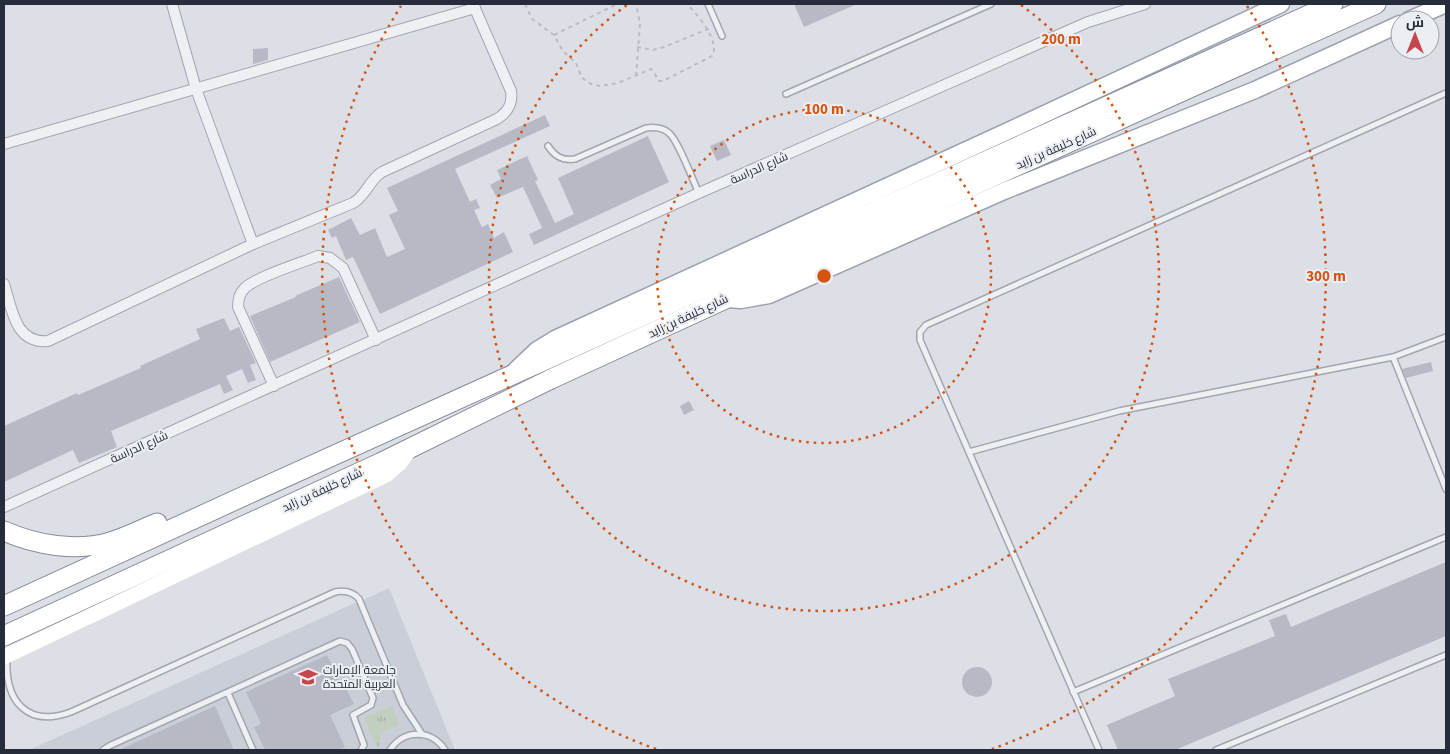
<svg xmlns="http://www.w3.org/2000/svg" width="1450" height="754" viewBox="0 0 1450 754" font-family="'Source Sans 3',Cairo,sans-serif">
  <defs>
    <pattern id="grass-tufts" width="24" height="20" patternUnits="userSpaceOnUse" patternTransform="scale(1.25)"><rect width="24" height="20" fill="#c0cfbe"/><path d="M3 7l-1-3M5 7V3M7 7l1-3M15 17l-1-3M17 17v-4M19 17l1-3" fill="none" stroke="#a5b2a4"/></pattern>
  </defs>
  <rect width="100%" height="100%" fill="#dcdfe5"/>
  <path fill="#caced7" d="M389 588 455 750H29L355 603H362L365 599Z"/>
  <path fill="url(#grass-tufts)" d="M392 706 399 725 380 733V745L377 747 364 718Z"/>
  <g fill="#b7bac5">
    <path d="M794 4H857L804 27Z"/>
    <path d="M268 48V60L253 64V49Z"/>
    <path d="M545 115 550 126 455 169 470 202 476 199 480 208 474 210 482 227 488 224 494 238 504 232 513 252 380 314 353 257 346 260 336 236 332 238 328 230 351 218 360 235 375 228 387 257 405 249 389 215 398 211 387 188Z"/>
    <path d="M648 136 669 182 534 245 529 234 542 228 523 187 497 198 490 185 501 179 497 170 527 156 538 180 535 181 555 223 574 214 558 178Z"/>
    <path d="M724 140 731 155 717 161 710 146Z"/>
    <path d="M339 277 360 322 270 362 250 316 296 297 295 296Z"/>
    <path d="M224 318 230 331 239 327 256 363 250 365 256 380 248 383 242 369 226 376 233 390 224 394 220 384 111 431 117 447 79 463 73 450 4 482V426L77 393 78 395 141 368 140 366 200 339 196 329Z"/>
    <path d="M1431 362 1433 371 1406 378 1402 369Z"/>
    <path d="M689 401 694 410 684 415 680 406Z"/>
    <path d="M1446 562V636L1175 750H1118L1107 725 1175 696 1168 679 1275 636 1269 620 1286 614 1291 627Z"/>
    <path d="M327 655 342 687 345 686 354 704 330 715 345 747 338 750H265L254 727 261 724 246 692Z"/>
    <circle cx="977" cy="682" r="15"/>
    <path d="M215 706 234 750H119Z"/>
  </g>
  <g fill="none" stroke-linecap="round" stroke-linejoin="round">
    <g stroke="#a2a6af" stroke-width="8">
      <g id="lane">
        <path d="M708 4 722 36"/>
        <path d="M786 94 991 4"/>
        <path d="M548 146C555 157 563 161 575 159L646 128C654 127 662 127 669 133 679 142 692 179 699 193"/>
        <path d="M1393 357 1446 489"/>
        <path d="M969 452 1119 411 1393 357 1446 337"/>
        <path d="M7 659C5 701 27 728 71 712L335 592C345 590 353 592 359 599L403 705 422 734"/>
        <path d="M1073 692 1446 537"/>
        <path d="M228 693 253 750"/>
        <path d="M103 750 109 746 340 641 347 643 352 649 373 698 371 705 353 715 364 745 361 750"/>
        <path d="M390 750C403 729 432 729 445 750"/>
        <path d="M1099 750 920 340V332L926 325 1446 93"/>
        <path d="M1216 750 1446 655"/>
      </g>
    </g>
    <g stroke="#a2a6af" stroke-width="12">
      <g id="street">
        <path d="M172 4 196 89 253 244"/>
        <path d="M4 144 475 8"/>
        <path d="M4 284C12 309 15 344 48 341L253 244 353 203C366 196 369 180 382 172L497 119C508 112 513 104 511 91L473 4"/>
        <path d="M274 386 238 307C238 300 239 294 244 289 253 278 298 264 313 258L318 256 330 258 343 268 376 340"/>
        <path d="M4 507 699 193 1088 22 1145 4"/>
      </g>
    </g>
    <g stroke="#9ca2b0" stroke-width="19">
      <g id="primary">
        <path d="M1409 20 1446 4"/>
        <path d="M727 299 741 300 769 295 1004 191 1255 90 1400 24"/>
        <path d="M516 370 537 350 555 339 1006 132 1281 4"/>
      </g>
    </g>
    <g stroke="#858b9b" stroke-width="21">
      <g id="highway">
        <path d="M4 531C36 545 76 552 110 542 127 537 142 529 157 523"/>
        <path d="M4 606C446 403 889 202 1333 4"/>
        <path d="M4 636 380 463 551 379 939 201 1376 4"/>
      </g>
    </g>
    <g stroke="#bbbdc4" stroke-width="2" stroke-dasharray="4 4" stroke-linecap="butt">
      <path d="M525 4 532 19 554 35 563 51 576 63 582 78 591 84 600 86 618 83 651 69C656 72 655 77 659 81H663L712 56C721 43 697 12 686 4"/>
      <path d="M554 35 617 4"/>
      <path d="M637 47 653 50 664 47 711 28"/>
      <path d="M636 76 640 24 636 4"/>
    </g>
    <use href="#lane" stroke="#eff0f4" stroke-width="5"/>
    <use href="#street" stroke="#eff0f4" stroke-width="10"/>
    <path stroke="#fff" stroke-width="15" d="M4 657 386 475 400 463 411 448"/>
    <use href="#primary" stroke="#fff" stroke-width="16"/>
    <use href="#highway" stroke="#fff" stroke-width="19"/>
  </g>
  <g fill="none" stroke="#d55411" stroke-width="2.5" stroke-dasharray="2.5 5">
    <circle cx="824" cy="276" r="167"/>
    <path d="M1021 5A335 335 0 1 1 627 5"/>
    <path d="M656 749A502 502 0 0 1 401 6M1247 6A502 502 0 0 1 992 749"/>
  </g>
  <defs>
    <g id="university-bare" transform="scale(1.5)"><path d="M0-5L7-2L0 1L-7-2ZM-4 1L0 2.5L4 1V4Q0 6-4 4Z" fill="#c5464b" stroke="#ebeef3" stroke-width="2.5" paint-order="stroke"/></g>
  </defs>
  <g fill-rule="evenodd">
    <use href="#university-bare" x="308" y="677"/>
  </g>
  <g text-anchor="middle" stroke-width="4" stroke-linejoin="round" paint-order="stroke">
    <g font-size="12" fill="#272c3b" stroke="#ebeef3">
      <text transform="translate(1056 148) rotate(-24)" y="4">شارع خليفة بن زايد</text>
      <text transform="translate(759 168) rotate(-24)" y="4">شارع الدراسة</text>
      <text transform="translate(688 316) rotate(-25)" y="4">شارع خليفة بن زايد</text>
      <text transform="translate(139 447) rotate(-24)" y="4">شارع الدراسة</text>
      <text transform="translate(322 490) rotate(-25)" y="4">شارع خليفة بن زايد</text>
    </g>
    <g font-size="12" fill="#272c3b" stroke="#ebeef3" text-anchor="start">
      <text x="323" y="674">جامعة الإمارات<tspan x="323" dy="14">العربية المتحدة</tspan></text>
    </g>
  </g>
  <circle cx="824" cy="276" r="8" fill="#d55411" stroke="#ebeef3" stroke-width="2.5"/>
  <g font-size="15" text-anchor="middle" font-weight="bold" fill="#d55411" stroke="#ebeef3" stroke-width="4" stroke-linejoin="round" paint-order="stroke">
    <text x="1061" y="44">200 m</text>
    <text x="824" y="114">100 m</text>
    <text x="1326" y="281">300 m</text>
  </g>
  <rect width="1450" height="754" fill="none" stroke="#272c3b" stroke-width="10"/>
  <g transform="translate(1415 35)"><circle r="24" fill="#ebeef3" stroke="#9da0a9"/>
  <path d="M0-4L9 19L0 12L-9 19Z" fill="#c5464b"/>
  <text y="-8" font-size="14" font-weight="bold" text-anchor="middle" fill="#272c3b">ش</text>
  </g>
</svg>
